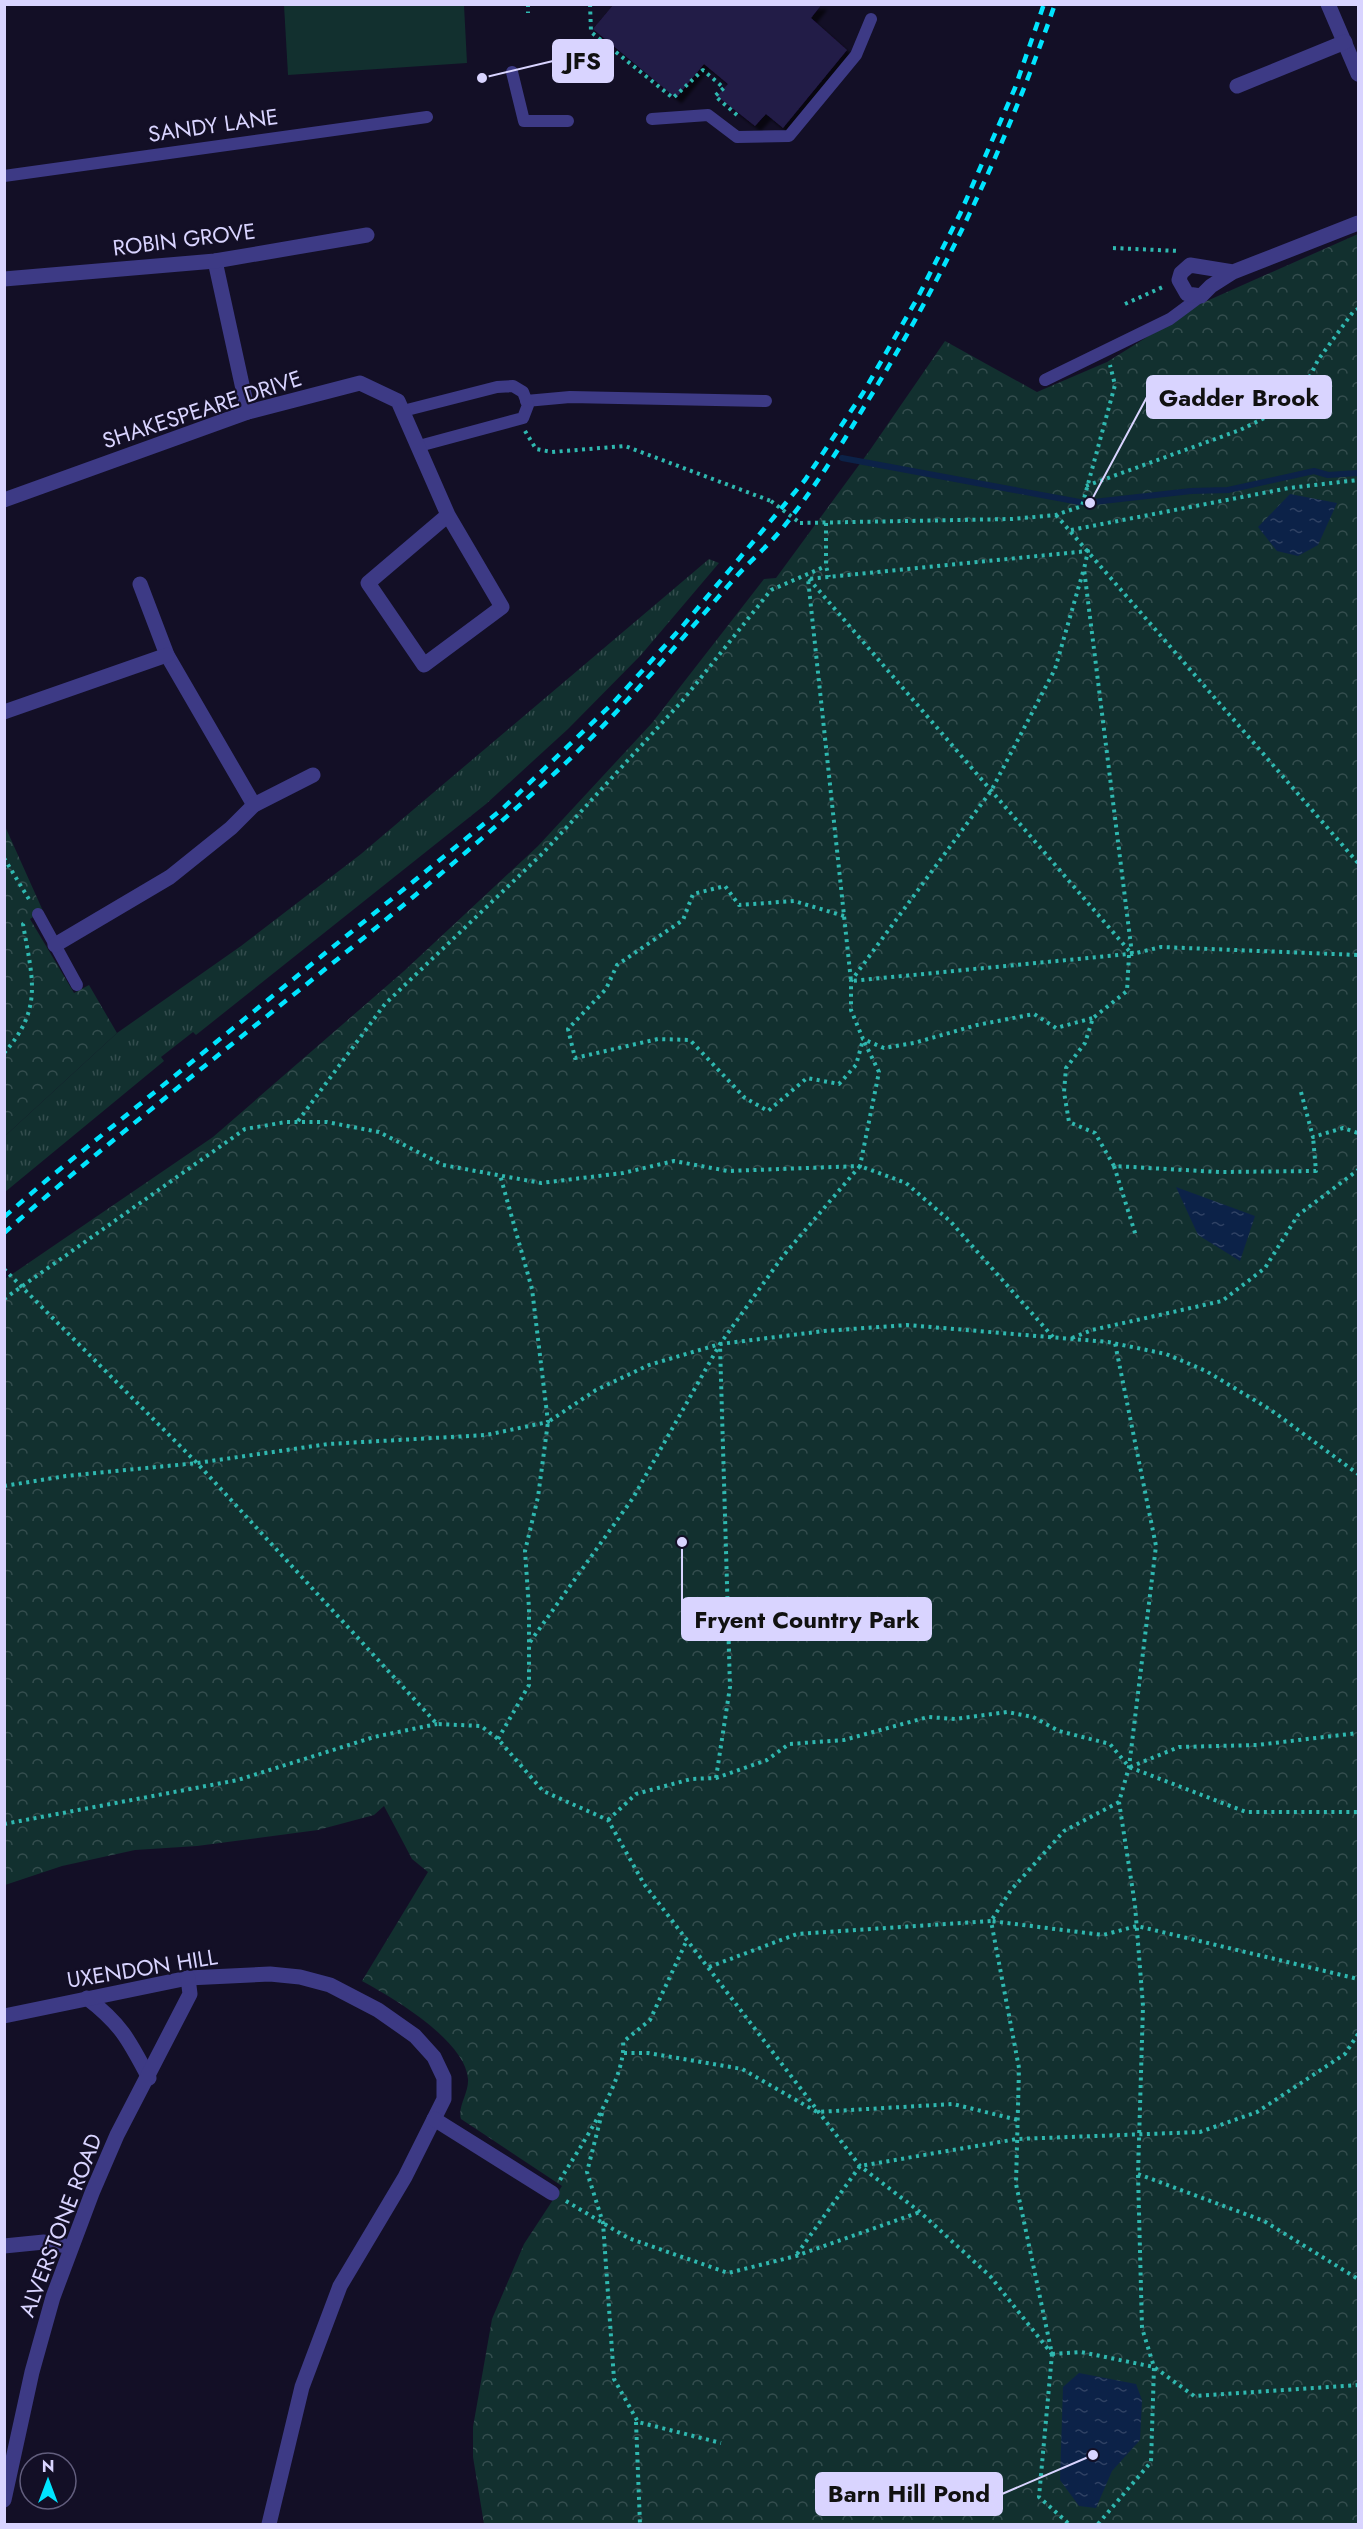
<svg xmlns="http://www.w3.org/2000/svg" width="1363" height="2529" viewBox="0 0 1363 2529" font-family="Jost,sans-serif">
  <defs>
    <pattern id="grass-tufts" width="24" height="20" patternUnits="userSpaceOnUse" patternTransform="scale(1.5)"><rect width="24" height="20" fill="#12302f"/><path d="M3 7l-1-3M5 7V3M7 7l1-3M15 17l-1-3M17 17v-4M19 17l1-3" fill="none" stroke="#344d4e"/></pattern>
    <pattern id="park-crowns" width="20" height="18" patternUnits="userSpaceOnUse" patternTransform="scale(1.5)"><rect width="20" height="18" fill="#12302f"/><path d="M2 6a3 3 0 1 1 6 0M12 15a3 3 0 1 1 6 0" fill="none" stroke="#344d4e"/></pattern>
    <pattern id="water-ripples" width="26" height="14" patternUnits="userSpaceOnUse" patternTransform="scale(1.5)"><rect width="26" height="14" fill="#0c2248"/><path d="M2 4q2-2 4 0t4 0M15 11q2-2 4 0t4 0" fill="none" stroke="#2f4163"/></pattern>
    <filter id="shadow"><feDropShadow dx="5.5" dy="5.5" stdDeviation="1.5" flood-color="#0009"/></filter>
  </defs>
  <rect width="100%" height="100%" fill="#130f26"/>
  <path fill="url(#grass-tufts)" d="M709 559 719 563 641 655 568 729 486 804 196 1035 193 1032 161 1057 164 1061 5 1192V1136L117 1033 241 946 361 854Z"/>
  <g fill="url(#park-crowns)">
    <path d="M1358 234V2524H484L473 2457V2427L492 2319 524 2244 562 2186 461 2119C457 2107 469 2093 468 2079 465 2040 393 1998 362 1981L428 1872 412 1859 384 1806 374 1815 318 1830 197 1846 135 1850 62 1866 5 1885V1279L213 1137 404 971 538 846 652 723 764 579 776 578 870 450 945 341 1037 392 1107 362 1200 304Z"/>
    <path d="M4 824 43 911 30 919 74 993 89 985 117 1033 5 1136Z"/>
  </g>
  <path fill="#12302f" d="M284 5H464L467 63 288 75Z"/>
  <g fill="url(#water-ripples)">
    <path d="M1290 494 1337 503 1318 545 1298 556 1277 551 1258 527Z"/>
    <path d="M1176 1187 1255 1216 1240 1261 1198 1235Z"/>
    <path d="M1079 2373 1136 2384 1142 2400 1140 2440 1112 2471 1096 2508 1079 2506 1060 2480 1063 2387Z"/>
  </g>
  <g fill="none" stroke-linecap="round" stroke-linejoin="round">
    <path stroke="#0c2248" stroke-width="6" d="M842 458 1085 503 1191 491 1228 490 1314 471 1328 475 1358 473"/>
  </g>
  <path fill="#241b47" filter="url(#shadow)" d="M614 4H822L811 18 847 50 783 128 766 114 755 126 717 96 728 84 704 64 676 98 593 29Z"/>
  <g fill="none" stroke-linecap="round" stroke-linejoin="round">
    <g stroke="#2fb8b0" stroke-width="4" stroke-dasharray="3 4.5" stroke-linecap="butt">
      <path d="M528 4V13"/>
      <path d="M590 4 591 32 673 98 703 70 724 88 715 96 737 115"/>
      <path d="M1113 248 1179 251"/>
      <path d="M1125 304 1165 286"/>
      <path d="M525 431 536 449 552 452 625 446 771 501"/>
      <path d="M1086 486 1240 430 1297 402 1318 360 1353 312 1358 309"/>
      <path d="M1056 515 1358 863"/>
      <path d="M800 523 1012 519 1056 515 1082 506 1115 385 1110 365"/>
      <path d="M826 523V566L829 577"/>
      <path d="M1071 530 1289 488 1358 480"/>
      <path d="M1083 572 1055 669 991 791 851 981V1010L863 1039 884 1048 914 1043 977 1025 1034 1014 1056 1028 1093 1018"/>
      <path d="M809 579 1131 953"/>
      <path d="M4 858 30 901"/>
      <path d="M844 916 794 901 739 905 725 886 693 894 683 920 617 965 606 989 568 1029 575 1058 658 1039 690 1040 745 1098 768 1111 807 1078 839 1084 856 1065 863 1040"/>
      <path d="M1132 954 1084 569 1088 551 808 579 851 981 1129 954H1132L1161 947 1358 955"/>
      <path d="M1129 955 1127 991 1093 1018 1085 1043 1066 1068 1064 1092 1069 1122 1095 1133 1114 1166 1219 1172 1316 1171 1313 1137"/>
      <path d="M4 1053C44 1008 32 978 23 924L27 921"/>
      <path d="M1301 1092 1313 1137 1343 1128 1358 1133"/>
      <path d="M298 1121 385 1004 544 852 683 700 771 590 826 566"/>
      <path d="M1114 1166 1136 1236"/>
      <path d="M4 1269 197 1463 437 1724 481 1726 498 1739 543 1791 608 1820 644 1884 860 2166 920 2212 990 2276 1052 2354"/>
      <path d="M4 1299 245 1129 286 1122H327L379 1132 443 1165 541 1183 623 1173 674 1161 728 1171 860 1166 879 1072 863 1039"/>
      <path d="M1072 1338 1092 1330 1222 1301 1265 1268 1298 1215 1358 1170"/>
      <path d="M4 1486 66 1476 197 1463 328 1444 486 1435 548 1422 532 1289 500 1175"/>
      <path d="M530 1642 633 1498 720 1344 783 1256 860 1166 906 1183 950 1221 1053 1337"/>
      <path d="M498 1739 529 1685V1608L525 1551 538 1497 548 1422 596 1390 649 1365 720 1344 824 1331 907 1325 1108 1342 1166 1354 1206 1371 1271 1410 1358 1474"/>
      <path d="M1130 1767 1179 1747 1257 1745 1358 1733"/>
      <path d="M716 1778 730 1687 720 1345"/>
      <path d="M1119 1802 1064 1831 1011 1890 991 1921 1103 1935 1137 1926 1358 1979"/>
      <path d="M608 1820 636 1794 691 1779 716 1778 767 1760 789 1744 844 1740 928 1717 955 1719 1007 1712 1033 1717 1059 1731 1110 1744 1129 1767 1246 1812H1358"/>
      <path d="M4 1824 238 1780 374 1737 437 1724"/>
      <path d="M709 1967 797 1934 991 1921 1019 2068 1016 2184 1052 2354 1039 2497 1069 2524"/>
      <path d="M624 2053H648L742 2069 817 2112 953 2104 1018 2120"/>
      <path d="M602 2113 587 2172 603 2223 614 2379 638 2422 721 2443"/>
      <path d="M1138 2174 1264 2221 1358 2279"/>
      <path d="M560 2180C580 2147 627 2079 623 2042L650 2020 686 1942"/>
      <path d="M566 2201 628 2238 728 2273 796 2256 920 2212"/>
      <path d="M797 2254 860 2166 1017 2139 1200 2132 1257 2112 1345 2054 1358 2034"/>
      <path d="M1052 2354 1081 2352 1154 2367 1194 2396 1358 2385"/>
      <path d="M636 2422 640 2524"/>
      <path d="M1098 2524 1151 2462 1154 2367 1142 2328 1138 2174 1143 2006 1135 1905 1119 1802 1129 1767 1156 1546 1115 1343"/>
    </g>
    <g stroke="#3d3a85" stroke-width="12">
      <path d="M512 72 524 121H568"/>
      <path d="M652 119 708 115 737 137 789 136 856 55 871 19"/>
      <path d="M4 176 427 117"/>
      <path d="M1045 380 1170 319 1201 296"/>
      <path d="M526 401 570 397 766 401"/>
      <path d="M403 411 497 387 513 386 523 392 528 405 523 418 419 446"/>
      <path d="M38 914 77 985"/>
    </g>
    <g stroke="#3d3a85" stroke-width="15">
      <path d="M1328 4 1358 74"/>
      <path d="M1237 86 1345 42"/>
      <path d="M215 261 248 412"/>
      <path d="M1233 272 1190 265 1181 273 1179 280 1187 294 1201 296 1211 286 1233 272 1358 223"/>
      <path d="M4 279 215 261 367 235"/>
      <path d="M4 500 248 412 360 383 398 401 448 515 502 607 424 665 368 583 448 515"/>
      <path d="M140 584 167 655 254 805"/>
      <path d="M4 712 167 655"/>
      <path d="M55 945 170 877 231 828 254 805 313 775"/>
      <path d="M87 1998C121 2024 129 2040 149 2078"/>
      <path d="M4 2016 188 1978 270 1974 300 1977 330 1985 378 2010 415 2036 434 2057 444 2078V2099L405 2177 340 2286 302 2387 269 2524"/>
      <path d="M434 2119 552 2193"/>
      <path d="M4 2246 44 2242 71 2247"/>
      <path d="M4 2500 32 2372 53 2297 92 2193 117 2135 190 1994 188 1978"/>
    </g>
    <g stroke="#00e5ff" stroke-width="4.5" stroke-dasharray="9 8" stroke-linecap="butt">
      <path d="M4 1217 48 1179 501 810 613 703 681 628 805 480 863 393 918 297 960 214 1015 88 1044 4"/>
      <path d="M4 1233C184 1075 380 935 556 772 621 712 677 644 735 578 750 561 767 547 781 530 812 492 839 449 864 407 943 280 1006 146 1055 4"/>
    </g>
    <path stroke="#2fb8b0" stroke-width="4" stroke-dasharray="3 4.5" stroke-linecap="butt" d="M771 501 800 523"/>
  </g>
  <g text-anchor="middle" stroke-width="4.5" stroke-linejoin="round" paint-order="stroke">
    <g font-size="22" fill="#d9d4ff" stroke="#130f26">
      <text transform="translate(213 125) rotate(-8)" y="8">SANDY LANE</text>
      <text transform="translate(184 239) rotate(-7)" y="8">ROBIN GROVE</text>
      <text transform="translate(202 409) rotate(-18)" y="8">SHAKESPEARE DRIVE</text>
      <text transform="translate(142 1968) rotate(-9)" y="8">UXENDON HILL</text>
      <text transform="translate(60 2225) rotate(-69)" y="8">ALVERSTONE ROAD</text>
    </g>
  </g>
  <path fill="none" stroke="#d9d4ff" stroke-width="2" d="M482 78L553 61M1090 503L1147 397M682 1542L682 1619M1093 2455L1002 2494"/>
  <g fill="#d9d4ff" stroke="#130f26" stroke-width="2">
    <circle cx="482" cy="78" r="6"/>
    <circle cx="1090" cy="503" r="6"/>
    <circle cx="682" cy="1542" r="6"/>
    <circle cx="1093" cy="2455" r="6"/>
  </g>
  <g fill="#d9d4ff" stroke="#d9d4ff" stroke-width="2">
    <rect x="553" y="40" width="60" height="42" rx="6"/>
    <rect x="1147" y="376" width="184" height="42" rx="6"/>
    <rect x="682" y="1598" width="249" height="42" rx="6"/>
    <rect x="816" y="2473" width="186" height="42" rx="6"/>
  </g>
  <g font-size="24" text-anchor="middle" font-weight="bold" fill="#111">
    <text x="583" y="69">JFS</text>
    <text x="1239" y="406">Gadder Brook</text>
    <text x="807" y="1628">Fryent Country Park</text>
    <text x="909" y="2502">Barn Hill Pond</text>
  </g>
  <rect width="1363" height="2529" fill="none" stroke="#d9d4ff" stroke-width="12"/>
  <g transform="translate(48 2481)"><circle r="28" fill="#130f26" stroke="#625e7d" stroke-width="1.5"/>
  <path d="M0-4.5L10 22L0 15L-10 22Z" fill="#00e5ff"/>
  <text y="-9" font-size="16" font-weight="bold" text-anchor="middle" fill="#d9d4ff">N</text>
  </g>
</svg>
